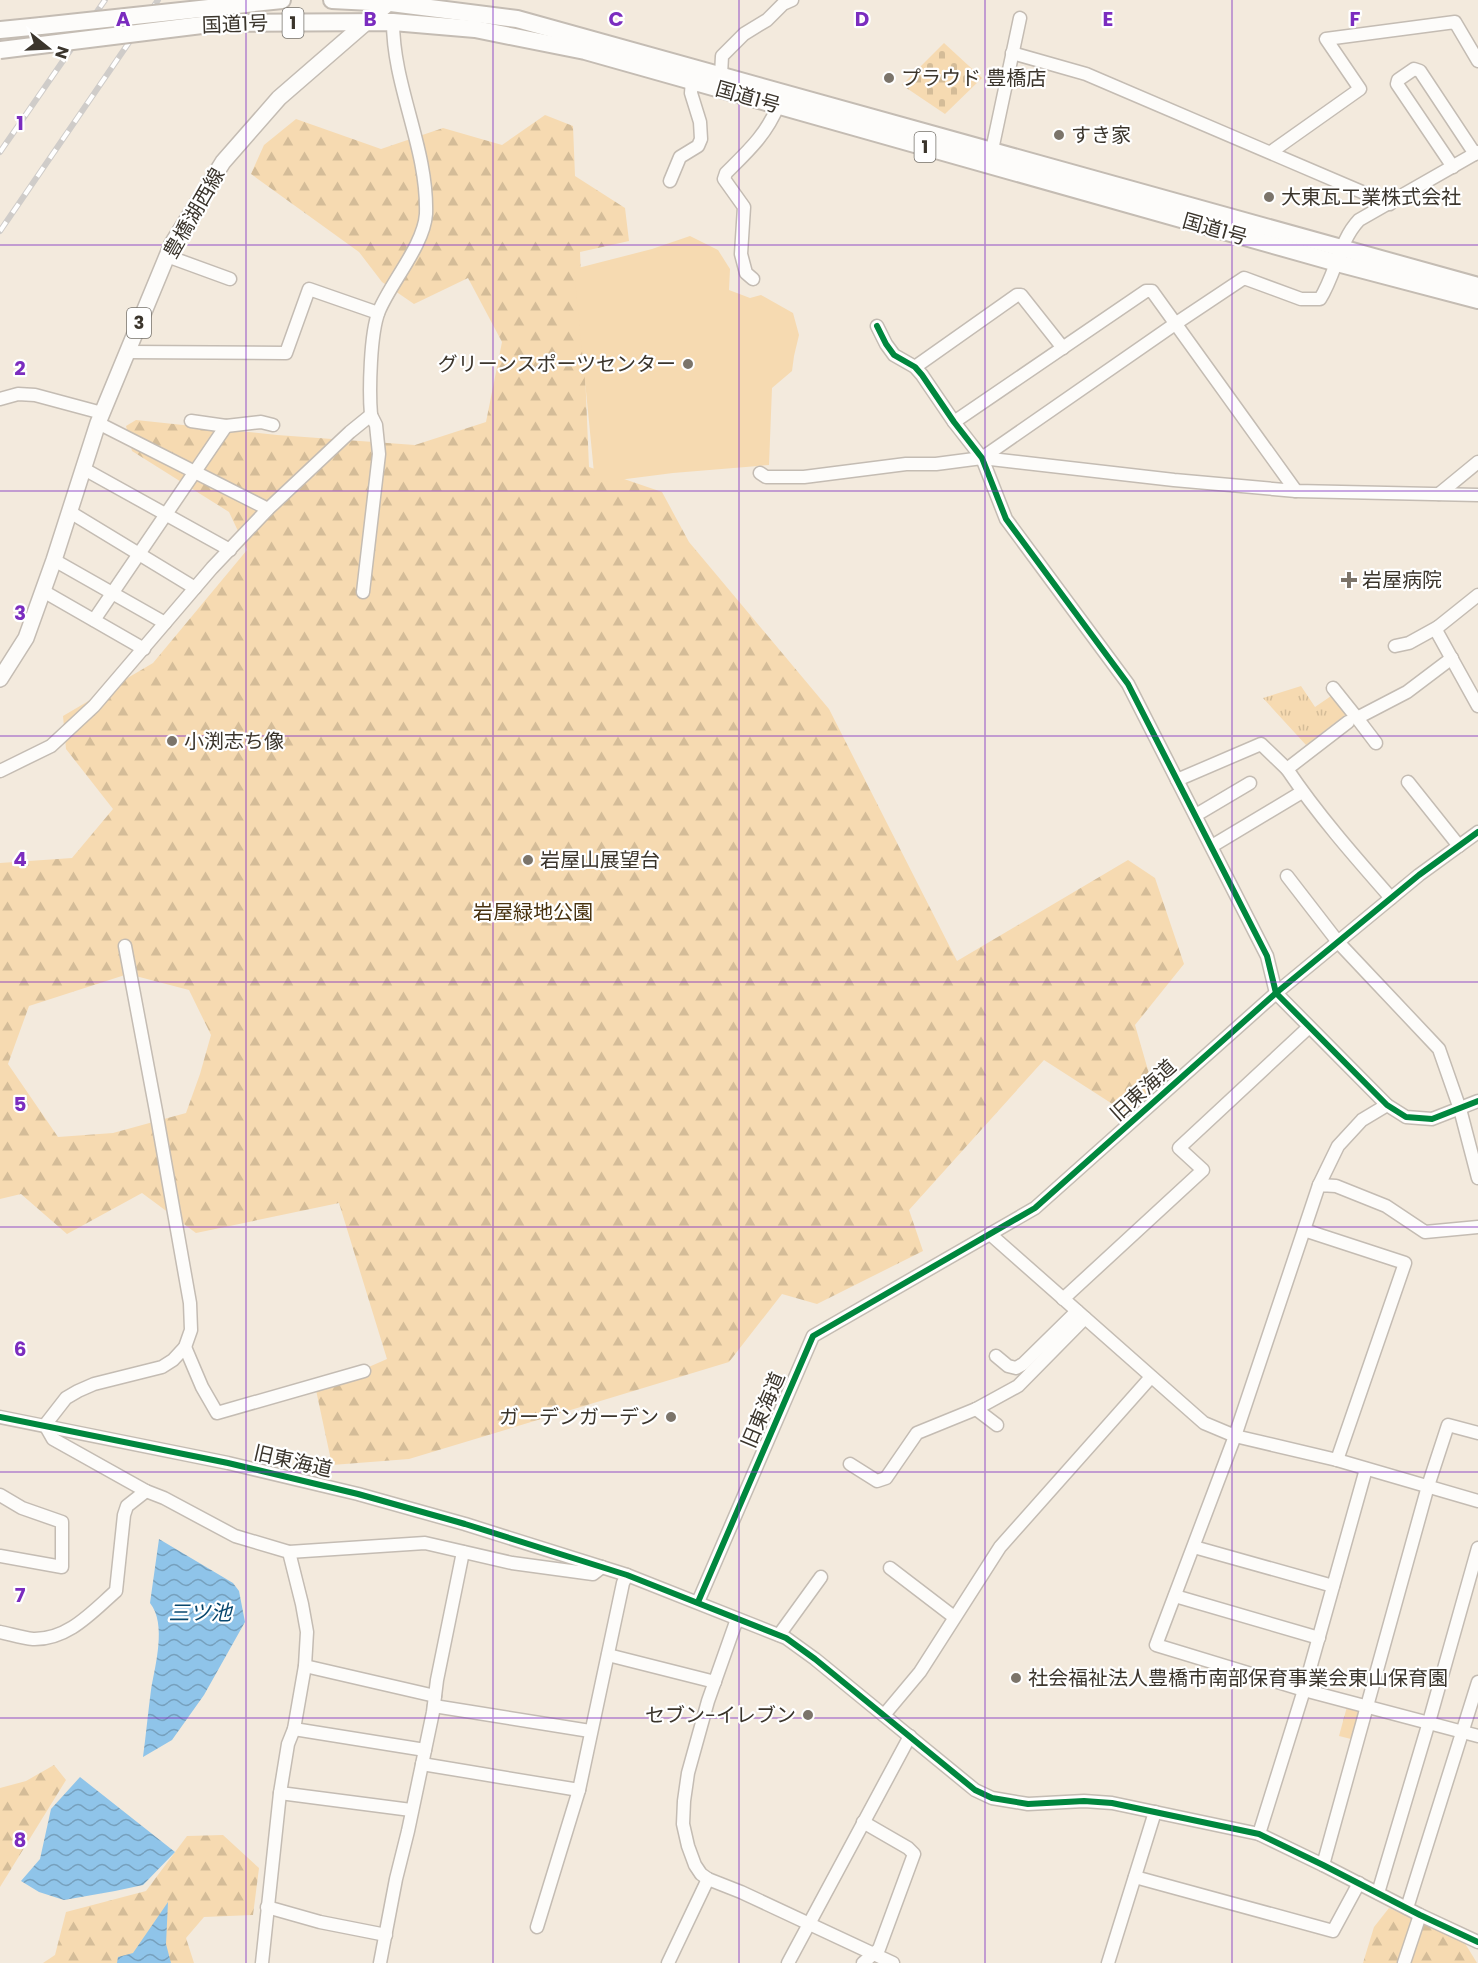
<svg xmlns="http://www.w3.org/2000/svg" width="1478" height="1963" viewBox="0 0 1478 1963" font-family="Poppins,'Noto Sans JP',sans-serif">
  <defs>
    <pattern id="grass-tufts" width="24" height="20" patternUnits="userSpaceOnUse" patternTransform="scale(1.5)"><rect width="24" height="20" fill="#f6dab1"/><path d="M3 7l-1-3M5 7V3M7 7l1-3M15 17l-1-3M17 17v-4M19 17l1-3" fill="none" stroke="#d4bc98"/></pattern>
    <pattern id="forest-firs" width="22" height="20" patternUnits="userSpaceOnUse" patternTransform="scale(1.5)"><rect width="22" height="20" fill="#f6dab1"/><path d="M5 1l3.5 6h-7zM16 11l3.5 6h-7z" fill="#d4bc98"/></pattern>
    <pattern id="cemetery-stones" width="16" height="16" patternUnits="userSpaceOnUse" patternTransform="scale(1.5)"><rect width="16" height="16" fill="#f6dab1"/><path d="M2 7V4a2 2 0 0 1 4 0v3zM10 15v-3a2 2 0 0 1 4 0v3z" fill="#d4bc98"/></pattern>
    <pattern id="water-waves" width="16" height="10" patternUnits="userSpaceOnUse" patternTransform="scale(1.5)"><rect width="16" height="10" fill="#8fc4e9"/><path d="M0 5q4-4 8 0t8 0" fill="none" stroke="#76a0bd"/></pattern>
  </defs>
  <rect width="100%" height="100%" fill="#f3eadd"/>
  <g fill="url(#grass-tufts)">
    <path d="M1301 686 1315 707 1334 694 1349 712 1306 745 1263 698Z"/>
    <path d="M1348 1703 1364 1707 1355 1740 1339 1736Z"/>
  </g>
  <g fill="url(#forest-firs)" fill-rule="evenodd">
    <path d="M545 115 573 126 575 176 625 208 629 241 580 252 589 467 662 492 689 542 829 709 957 961 1128 860 1155 878 1184 964 1135 1025 1154 1091 1128 1114 1044 1060 909 1210 923 1251 817 1304 782 1294 729 1362 409 1459 332 1465 316 1390 387 1359 339 1203 196 1233 142 1193 67 1234 21 1194 0 1199V863L72 858 113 809 66 749 63 716 153 663 247 550 229 512 132 451 126 426 136 420 277 435 415 445 486 422 502 342 468 278 414 304 382 282 359 252 251 174 264 145 296 119 381 149 443 128 502 145ZM128 974 189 990 211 1035 200 1074 186 1113 113 1133 58 1137 8 1064 29 1006Z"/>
    <path d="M54 1765 66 1780 0 1887V1788L26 1781Z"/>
    <path d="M223 1835 259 1868 253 1915 204 1917 186 1938 194 1963H43L55 1955 66 1912 146 1891 187 1836Z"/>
    <path d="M1389 1908 1463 1940 1477 1963H1363L1374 1927Z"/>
  </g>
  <path fill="url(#cemetery-stones)" d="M944 43 982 78 945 114 902 85Z"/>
  <path fill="#f6dab1" d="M690 236 718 250 730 269 729 290 750 298 761 295 793 313 799 335 794 356 792 371 772 388 769 465 673 473 595 483 574 269 652 249Z"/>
  <g fill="url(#water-waves)">
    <path d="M159 1539 233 1583 239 1591 245 1622 204 1695 172 1740 143 1757C146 1735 148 1712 151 1690 155 1666 167 1624 150 1603Z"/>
    <path d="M80 1777 175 1852 143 1885 115 1891 64 1900 39 1892 21 1881 40 1859 51 1809Z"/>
    <path d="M168 1902 166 1944 171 1963H117L118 1957 133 1953Z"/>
  </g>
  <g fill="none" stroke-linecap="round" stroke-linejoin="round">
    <g stroke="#c4bcb3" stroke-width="15">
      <g id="minor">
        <path d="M1012 53 1086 74 1390 204"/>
        <path d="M721 75 722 56 744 34 767 20 783 4 792 0"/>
        <path d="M992 150 1020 18"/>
        <path d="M1271 152 1360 89 1326 39 1455 22 1478 61"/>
        <path d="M1453 167 1397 84 1398 80 1414 69 1420 71 1475 154"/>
        <path d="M670 181 680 157 698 146 701 139 700 122 691 93 692 81"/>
        <path d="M167 256 230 279"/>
        <path d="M753 279 746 273 741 254 744 207 724 179 726 173C748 151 766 135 778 106"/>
        <path d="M877 326 886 344 894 355 915 367 922 375 954 422 982 458 1006 519 1128 684 1267 956 1276 993 1387 1105 1406 1117 1432 1119 1478 1101"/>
        <path d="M127 352 286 353 309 289 378 313"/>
        <path d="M915 367 1017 295H1021L1063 348"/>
        <path d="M0 399 18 394 35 395 102 413"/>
        <path d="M371 415C369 392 370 333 379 311 391 282 424 245 426 214 428 148 393 87 393 22"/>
        <path d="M191 421 226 426 261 422 273 425"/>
        <path d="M954 422 1146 291H1152L1296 491"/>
        <path d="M98 423 268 509"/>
        <path d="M982 458 1175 324 1244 278 1301 299H1320C1336 274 1339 241 1359 220L1478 152"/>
        <path d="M84 469 230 550"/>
        <path d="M760 473 766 477H804L906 464H936L982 458 1174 480 1296 491 1478 495"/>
        <path d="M1439 494 1478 462"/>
        <path d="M70 512 195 588"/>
        <path d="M54 560 165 623"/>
        <path d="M43 591 144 649"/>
        <path d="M1478 595 1438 627 1437 632 1478 706"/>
        <path d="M94 620 226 426"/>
        <path d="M1395 646 1409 643 1438 627"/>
        <path d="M1333 688 1357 718"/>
        <path d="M1348 722 1287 769C1318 815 1355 857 1391 898"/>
        <path d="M1376 743 1357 718 1407 692 1452 658"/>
        <path d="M0 771 51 746 94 706 212 568 268 509 350 432 371 415 376 425 379 454 363 592"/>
        <path d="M1177 780 1261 744 1287 769"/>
        <path d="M1408 782 1459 846"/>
        <path d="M1196 815 1250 783"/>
        <path d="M1212 846 1302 792"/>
        <path d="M1287 876 1338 942 1439 1049 1460 1109 1478 1178"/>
        <path d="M125 946 156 1111 190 1303 191 1330 185 1347 173 1360 162 1367 94 1384 78 1391 66 1398 45 1425 53 1439 146 1491 164 1498 235 1536 289 1552 425 1543 512 1563 593 1574 602 1567"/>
        <path d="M1319 1185 1338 1146 1362 1120 1387 1105"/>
        <path d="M1478 1227 1425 1232 1386 1206 1336 1186 1319 1185 1235 1436 1156 1645 1304 1690 1478 1736"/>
        <path d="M1304 1230 1405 1263 1337 1460"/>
        <path d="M990 1234 1204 1423 1235 1436 1337 1460 1478 1501"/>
        <path d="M1063 1299 1203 1170 1179 1148 1309 1027"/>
        <path d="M185 1347 202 1387 217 1413 364 1371"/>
        <path d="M996 1356 1008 1366 1016 1368 1023 1364 1077 1311"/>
        <path d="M976 1409 997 1425"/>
        <path d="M0 1417 228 1463 358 1494 465 1524 627 1575 786 1638 815 1659 975 1790 992 1798 1028 1804 1084 1801 1112 1803 1259 1834 1323 1865 1420 1915 1478 1942"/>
        <path d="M850 1464 877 1481 886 1478 917 1433 976 1409 1018 1386 1085 1318"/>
        <path d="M0 1495 22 1508 62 1522V1567L0 1556"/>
        <path d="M1194 1547 1333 1586"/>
        <path d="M890 1568 954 1617"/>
        <path d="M1175 1596 1319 1638"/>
        <path d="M698 1602 813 1336 1035 1208 1276 993 1419 875 1478 832"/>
        <path d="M737 1619 708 1701 688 1773 684 1801 683 1824 688 1846 695 1865 701 1874 708 1879 741 1892 893 1963"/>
        <path d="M0 1632C10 1634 22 1638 33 1639 68 1640 92 1612 116 1591L124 1515 127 1506 146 1491"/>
        <path d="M779 1635 821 1577"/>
        <path d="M608 1655 715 1682"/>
        <path d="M305 1666 435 1696"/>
        <path d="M434 1706 590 1731"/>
        <path d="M884 1715 920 1672 1000 1547 1151 1377"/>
        <path d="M294 1729 425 1750"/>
        <path d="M422 1764 579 1790"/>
        <path d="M280 1793 411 1810"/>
        <path d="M863 1822 908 1848 914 1854 879 1949 863 1963"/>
        <path d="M1259 1834 1304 1690 1366 1469"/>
        <path d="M1323 1865 1428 1486 1448 1425 1478 1433"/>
        <path d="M1135 1877 1333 1931 1359 1883"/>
        <path d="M1378 1893 1429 1722 1478 1548"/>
        <path d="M267 1907 320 1922 386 1935"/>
        <path d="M1407 1908 1478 1682"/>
        <path d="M537 1927 579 1790 623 1583 627 1575"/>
        <path d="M262 1963 280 1793 288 1744 294 1729 305 1666 307 1632 302 1604 289 1552"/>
        <path d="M380 1963 396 1879 408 1831 433 1712 437 1680 463 1552"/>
        <path d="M668 1963 708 1879"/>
        <path d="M788 1963 910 1736"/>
        <path d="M1108 1963 1155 1812"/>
        <path d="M1404 1963 1420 1915"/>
      </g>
    </g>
    <g stroke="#c4bcb3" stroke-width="18">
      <path id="major" d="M0 679 26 638 54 560 98 423 172 244 223 162 279 98 392 0"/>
    </g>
    <g stroke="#c4bcb3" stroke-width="20">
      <g id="highway">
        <path d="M332 0 391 3 517 19 1478 286"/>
        <path d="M218 7 282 0"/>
        <path d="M218 23 393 22 475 29 585 51 1337 263 1478 300"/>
        <path d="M0 30 41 26"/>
      </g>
    </g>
    <use href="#minor" stroke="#fdfcfa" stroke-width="12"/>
    <use href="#major" stroke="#fdfcfa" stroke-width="15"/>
    <use href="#highway" stroke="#fdfcfa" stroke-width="16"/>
    <g stroke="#cfccc9" stroke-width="6">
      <g id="rail">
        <path d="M0 152 105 0"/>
        <path d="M0 231 158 0"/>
      </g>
    </g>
    <use href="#rail" stroke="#fff" stroke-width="4" stroke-dasharray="11" stroke-linecap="butt"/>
    <g stroke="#c4bcb3" stroke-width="20" stroke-linecap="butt">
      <g id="highway-bridge">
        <path d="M41 26 218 7"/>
        <path d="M0 50 218 23"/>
      </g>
    </g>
    <use href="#highway-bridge" stroke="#fdfcfa" stroke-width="16"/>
    <g stroke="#fff" stroke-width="10">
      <g id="cycleway">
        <path d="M877 326 886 344 894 355 915 367 922 375 954 422 982 458 1006 519 1128 684 1267 956 1276 993 1387 1105 1406 1117 1432 1119 1478 1101"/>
        <path d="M0 1417 228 1463 358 1494 465 1524 627 1575 786 1638 815 1659 975 1790 992 1798 1028 1804 1084 1801 1112 1803 1259 1834 1323 1865 1420 1915 1478 1942"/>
        <path d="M698 1602 813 1336 1035 1208 1276 993 1419 875 1478 832"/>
      </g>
    </g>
    <use href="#cycleway" stroke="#00873e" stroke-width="6"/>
  </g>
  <path fill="none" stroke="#7b2cbf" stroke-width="1.5" stroke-opacity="0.55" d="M246 0V1963M493 0V1963M739 0V1963M985 0V1963M1232 0V1963M0 245H1478M0 491H1478M0 736H1478M0 982H1478M0 1227H1478M0 1472H1478M0 1718H1478"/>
  <g fill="#7b746a" stroke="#fff" stroke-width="2">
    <circle cx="889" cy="78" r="6"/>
    <circle cx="1059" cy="135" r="6"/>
    <circle cx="1269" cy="197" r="6"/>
    <circle cx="688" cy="364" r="6"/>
    <path d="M1346 571h6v6h6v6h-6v6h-6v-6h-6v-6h6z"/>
    <circle cx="172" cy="741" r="6"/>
    <circle cx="528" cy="860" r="6"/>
    <circle cx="671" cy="1417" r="6"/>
    <circle cx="1016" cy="1678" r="6"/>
    <circle cx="808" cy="1715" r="6"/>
  </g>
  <g text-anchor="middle" stroke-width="4.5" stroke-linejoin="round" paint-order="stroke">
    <g fill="#fff" stroke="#76726b" stroke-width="1.5">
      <rect x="282.5" y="8" width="21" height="30" rx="4.5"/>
      <rect x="914.5" y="132" width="21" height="30" rx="4.5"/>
      <rect x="127" y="308" width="24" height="30" rx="4.5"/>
    </g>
    <g font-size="18" font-weight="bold" fill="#3b352c">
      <text x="293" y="29">1</text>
      <text x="925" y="153">1</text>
      <text x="139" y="329">3</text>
    </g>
    <g font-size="20" fill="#3b352c" stroke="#fff">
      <text transform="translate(235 24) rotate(-2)" y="7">国道1号</text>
      <text transform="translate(748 97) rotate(16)" y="7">国道1号</text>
      <text transform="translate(194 213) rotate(-60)" y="7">豊橋湖西線</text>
      <text transform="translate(1215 229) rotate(16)" y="7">国道1号</text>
      <text transform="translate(1143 1090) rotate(-42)" y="7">旧東海道</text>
      <text transform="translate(763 1410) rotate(-67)" y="7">旧東海道</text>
      <text transform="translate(293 1461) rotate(13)" y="7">旧東海道</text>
    </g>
    <g font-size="20" fill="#3b352c" stroke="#fff" text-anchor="start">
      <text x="901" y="85">プラウド 豊橋店</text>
      <text x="1071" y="142">すき家</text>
      <text x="1281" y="204">大東瓦工業株式会社</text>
      <text x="676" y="371" text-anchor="end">グリーンスポーツセンター</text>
      <text x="1362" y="587">岩屋病院</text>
      <text x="184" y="748">小渕志ち像</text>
      <text x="540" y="867">岩屋山展望台</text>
      <text x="659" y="1424" text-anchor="end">ガーデンガーデン</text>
      <text x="1028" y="1685">社会福祉法人豊橋市南部保育事業会東山保育園</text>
      <text x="796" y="1722" text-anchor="end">セブン-イレブン</text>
    </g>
    <g font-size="20" fill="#48320f" stroke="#fff">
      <text x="533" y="919">岩屋緑地公園</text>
    </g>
    <g font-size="21" font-style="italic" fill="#08476e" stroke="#fff">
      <text x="200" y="1620">三ツ池</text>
    </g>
  </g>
  <g font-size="20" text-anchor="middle" font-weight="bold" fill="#7b2cbf" stroke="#fff" stroke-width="4.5" stroke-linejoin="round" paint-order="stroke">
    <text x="123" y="26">A</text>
    <text x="370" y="26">B</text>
    <text x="616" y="26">C</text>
    <text x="862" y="26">D</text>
    <text x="1108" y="26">E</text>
    <text x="1355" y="26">F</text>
    <text x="20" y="130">1</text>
    <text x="20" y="375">2</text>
    <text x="20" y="620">3</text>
    <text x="20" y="866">4</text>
    <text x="20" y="1111">5</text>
    <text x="20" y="1356">6</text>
    <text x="20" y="1602">7</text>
    <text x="20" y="1847">8</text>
  </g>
  <g transform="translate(48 48) rotate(108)" stroke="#ffffff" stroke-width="4.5" paint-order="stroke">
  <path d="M0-4.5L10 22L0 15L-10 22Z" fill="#3b352c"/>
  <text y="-9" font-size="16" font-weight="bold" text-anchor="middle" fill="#3b352c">N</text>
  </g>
</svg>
